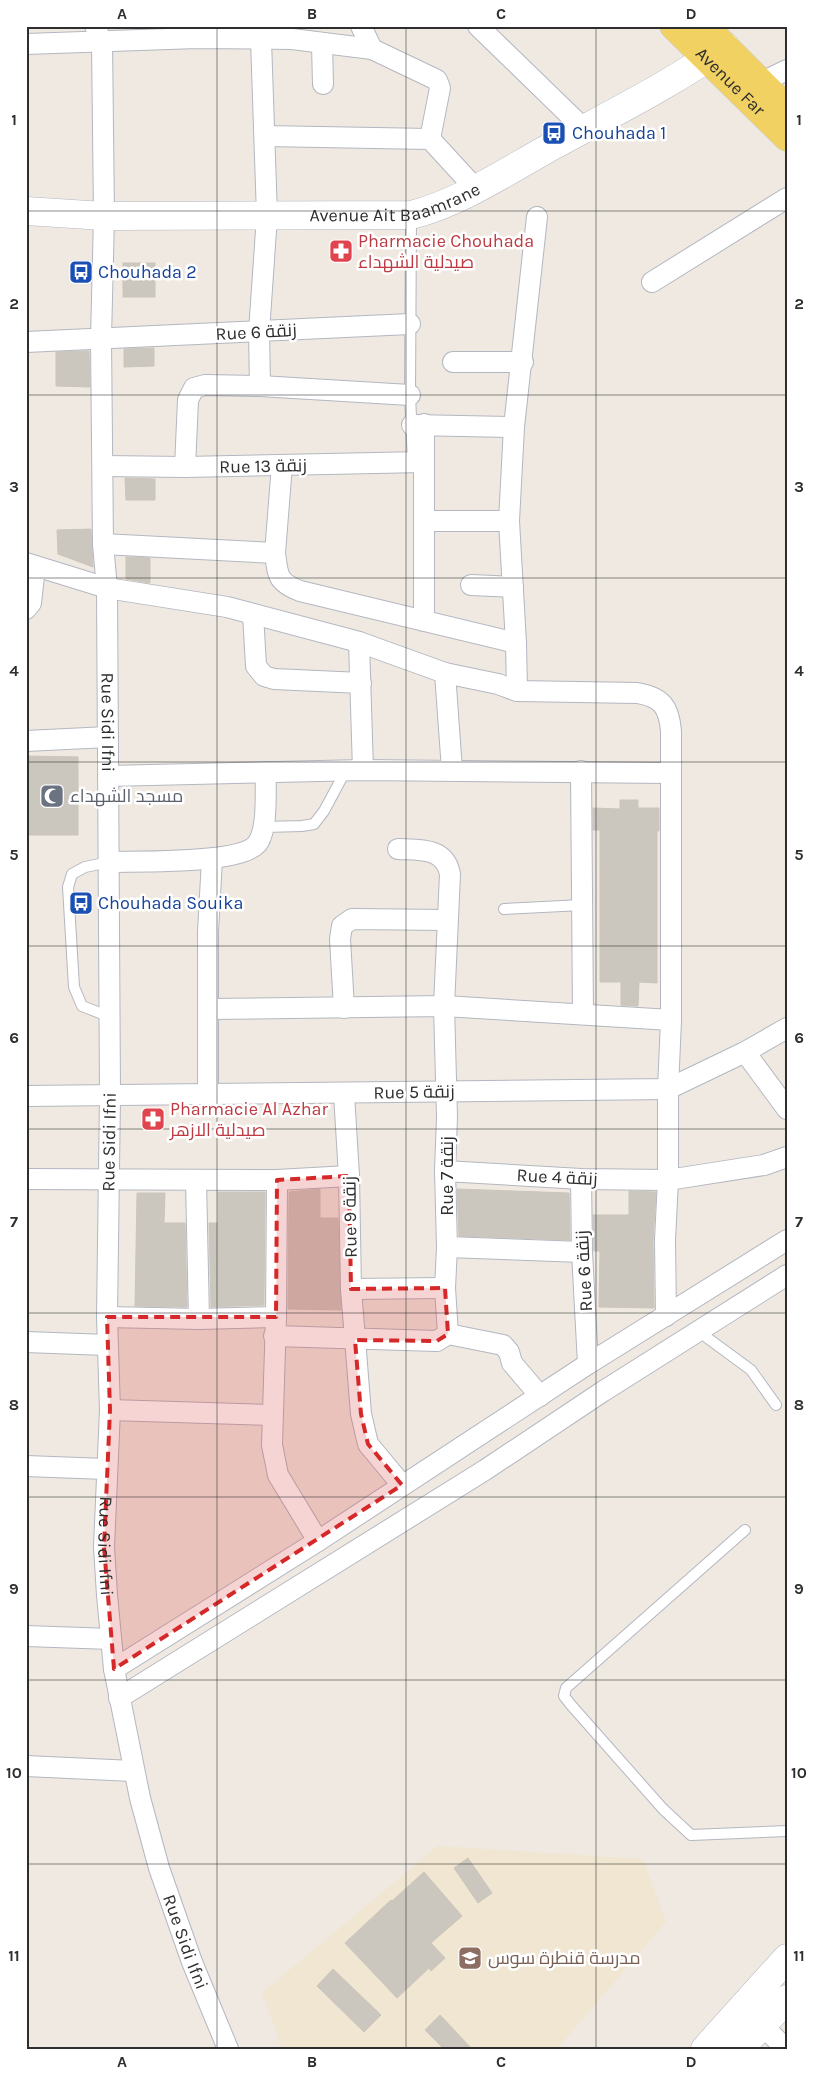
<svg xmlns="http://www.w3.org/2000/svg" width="813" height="2075" viewBox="0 0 813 2075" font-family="Karla,Cairo,sans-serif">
  <rect width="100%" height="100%" fill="#efe9e1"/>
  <path fill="#f0e6d1" d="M438 1846 643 1859 666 1922 557 2049H282L262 1993Z"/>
  <g fill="#cbc7bf" stroke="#cbc5ba">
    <rect x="123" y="263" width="32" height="34"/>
    <path d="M154 348V366L124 367V349Z"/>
    <path d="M89 351 90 387 56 386V352Z"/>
    <path d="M125 478 155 479V500H126Z"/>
    <path d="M91 529 93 567 58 554 57 530Z"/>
    <path d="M126 557 150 558V583L126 579Z"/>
    <path d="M26 756 78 757V835H26Z"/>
    <path d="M620 800H638V808H659V831H657V983L639 982 638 1006 621 1005V982H600V830H593V808L620 809Z"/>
    <path d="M320 1189V1218H338L341 1310 288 1309 289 1192Z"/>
    <path d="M457 1189 569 1193 570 1240 459 1236Z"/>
    <path d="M629 1191 656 1192 653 1240 654 1308 599 1307 600 1251H594L593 1215H629Z"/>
    <path d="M218 1192H265L264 1305 211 1307 209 1223H218Z"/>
    <path d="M137 1193H165L164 1223H185L187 1307 135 1306Z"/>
    <path d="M468 1858 492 1893 478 1903 454 1868Z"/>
    <path d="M424 1872 462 1916 431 1943 445 1958 431 1971 429 1968 397 1998 345 1943 391 1900 392 1901Z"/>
    <path d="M333 1969 381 2015 364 2032 317 1986Z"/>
    <path d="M440 2015 472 2049H444L425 2030Z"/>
  </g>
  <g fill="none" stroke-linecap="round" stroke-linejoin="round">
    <g stroke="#b4b7c1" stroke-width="12">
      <g id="lane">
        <path d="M411 216 410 395 413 462"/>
        <path d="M264 827 302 826 314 824 324 811 346 770"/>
        <path d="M109 862 85 867 72 874 68 887 74 987 82 1006 110 1017"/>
        <path d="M504 909 582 905"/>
        <path d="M698 1331 751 1370 776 1405"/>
        <path d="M745 1530 566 1688 564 1696 571 1705 663 1809 691 1835 787 1831"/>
      </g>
    </g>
    <g stroke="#b4b7c1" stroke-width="22">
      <g id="street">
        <path id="s1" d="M95 26 102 42 104 216 101 339 103 544 107 588 110 1096 107 1317 110 1410 104 1547 107 1595 114 1669 140 1798 159 1868 192 1962 228 2049"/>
        <path d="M478 26 584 129"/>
        <path d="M255 28 261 40 267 216 259 332 260 386"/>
        <path d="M26 44 197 38 292 39 372 49 361 26"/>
        <path d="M322 44 323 84"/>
        <path d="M372 49 437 80 440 88 430 139 475 188"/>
        <path d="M760 83 787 70"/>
        <path d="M265 136 430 139"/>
        <path d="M652 282 787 198"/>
        <path d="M26 342 410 324"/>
        <path d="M453 362H523"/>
        <path d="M412 425 514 427"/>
        <path d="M103 466 185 467 424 462"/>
        <path d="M185 467 188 400 194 388 205 385 260 386 410 395"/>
        <path d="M424 521H509"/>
        <path d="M103 544 275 553C278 576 277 582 300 591L516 643"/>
        <path d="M275 553 282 465"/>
        <path d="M26 563 107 588 227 607 359 642 445 673 498 684 517 691 637 693C662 697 669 707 671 731V1020L668 1089V1180L665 1240 666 1316"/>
        <path d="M471 585 513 587"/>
        <path d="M26 609 31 603 35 566"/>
        <path d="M253 614 256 666 264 676 274 679 361 683"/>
        <path d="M424 621V424"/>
        <path d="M359 642 363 770"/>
        <path d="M445 673 452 770"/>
        <path d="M517 691 516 643 509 521 514 427 537 217"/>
        <path d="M26 741 108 737"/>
        <path d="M581 771 583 1014"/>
        <path d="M108 776 363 770 671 773"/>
        <path d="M109 862C136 861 247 865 259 841 268 824 265 792 266 772"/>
        <path d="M344 1008 340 939 342 926 352 919 447 920"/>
        <path d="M208 1009 444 1006 671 1020"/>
        <path d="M745 1052 787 1109"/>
        <path d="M208 1093V932L212 859"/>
        <path d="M344 1094 349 1176 351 1289 361 1414 368 1444 402 1485"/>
        <path d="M26 1096 668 1089 745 1052 787 1028"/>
        <path d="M445 1171 581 1179 668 1180 764 1165 787 1157"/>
        <path d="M26 1179 277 1180 349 1176"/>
        <path d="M581 1179 582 1252 588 1364"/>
        <path d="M196 1180 199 1319"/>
        <path d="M277 1180 276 1317 272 1445 278 1475 318 1541"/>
        <path d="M447 1247 582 1252"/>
        <path d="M351 1289 445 1288"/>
        <path d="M107 1317 199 1319 276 1317"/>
        <path d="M448 1334 503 1345 509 1352 512 1363 540 1396"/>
        <path d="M274 1336 437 1341 448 1334 445 1288 447 1247 445 1171 447 1117 444 1006 450 874C445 847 419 850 398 849"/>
        <path d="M26 1342 107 1345"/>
        <path d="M110 1410 271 1415"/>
        <path d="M26 1466 106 1469"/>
        <path d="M26 1636 111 1639"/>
        <path d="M114 1669 318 1541 588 1364 787 1240"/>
        <path d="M119 1698 485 1470 602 1392 787 1275"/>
        <path d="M26 1766 133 1771"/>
        <path d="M762 2025 786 2049"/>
      </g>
    </g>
    <g stroke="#b4b7c1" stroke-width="29">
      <g id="secondary">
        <path id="s2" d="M26 211 104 216 411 215C459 203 504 173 547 149 607 116 669 86 725 46"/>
        <path d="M705 2049 787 1958"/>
        <path d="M739 2049 787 1999"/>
      </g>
    </g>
    <g stroke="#c9c9c9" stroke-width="29">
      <g id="primary">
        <path id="s3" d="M674 26 787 137"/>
        <path d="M704 26 787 109"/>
      </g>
    </g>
    <use href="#lane" stroke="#fff" stroke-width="10"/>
    <use href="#street" stroke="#fff" stroke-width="20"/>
    <use href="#secondary" stroke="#fff" stroke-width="28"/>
    <use href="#primary" stroke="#f2d163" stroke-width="28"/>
  </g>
  <path fill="#d62828" fill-opacity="0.2" stroke="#d62828" stroke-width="4" stroke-dasharray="10 6" stroke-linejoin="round" d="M349 1176 351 1289 445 1288 448 1334 437 1341 355 1340 361 1414 368 1444 402 1485 114 1669 104 1547 110 1410 107 1317H276L277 1180Z"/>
  <path fill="none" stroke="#2e2e2e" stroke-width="1" stroke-opacity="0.55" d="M217 26V2049M406 26V2049M596 26V2049M26 211H787M26 395H787M26 578H787M26 762H787M26 946H787M26 1129H787M26 1313H787M26 1497H787M26 1680H787M26 1864H787"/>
  <defs>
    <g id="bus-square" transform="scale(1.25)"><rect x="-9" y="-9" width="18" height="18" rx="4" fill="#1a4fb4" stroke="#fff"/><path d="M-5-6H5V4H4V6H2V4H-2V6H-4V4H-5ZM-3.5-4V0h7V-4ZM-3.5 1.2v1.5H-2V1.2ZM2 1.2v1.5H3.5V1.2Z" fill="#fff"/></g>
    <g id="pharmacy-square" transform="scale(1.25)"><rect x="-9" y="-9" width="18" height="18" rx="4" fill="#e0444e" stroke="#fff"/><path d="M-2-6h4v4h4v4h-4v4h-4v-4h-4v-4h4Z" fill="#fff"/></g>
    <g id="mosque-square" transform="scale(1.25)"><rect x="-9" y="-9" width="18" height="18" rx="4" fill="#6b7280" stroke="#fff"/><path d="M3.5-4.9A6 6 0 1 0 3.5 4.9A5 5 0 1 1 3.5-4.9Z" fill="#fff"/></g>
    <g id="school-square" transform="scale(1.25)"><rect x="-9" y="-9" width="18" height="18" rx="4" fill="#8d6e63" stroke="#fff"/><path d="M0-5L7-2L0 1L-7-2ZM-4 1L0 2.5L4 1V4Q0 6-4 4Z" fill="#fff"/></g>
  </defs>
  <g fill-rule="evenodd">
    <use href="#bus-square" x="554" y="133"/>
    <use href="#pharmacy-square" x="341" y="251"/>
    <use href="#bus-square" x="81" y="272"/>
    <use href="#mosque-square" x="52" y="796"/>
    <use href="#bus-square" x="81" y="903"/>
    <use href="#pharmacy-square" x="153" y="1119"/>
    <use href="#school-square" x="470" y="1958"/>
  </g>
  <g text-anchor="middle" stroke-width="5" stroke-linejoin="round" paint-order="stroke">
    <g font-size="18" fill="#2e2e2e" stroke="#fff">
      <text dy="6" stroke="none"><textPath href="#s3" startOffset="79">Avenue Far</textPath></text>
      <text dy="6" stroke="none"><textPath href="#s2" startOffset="371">Avenue Ait Baamrane</textPath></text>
      <text transform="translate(256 332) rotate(-3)" y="6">Rue 6 زنقة</text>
      <text transform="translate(263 466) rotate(-1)" y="6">Rue 13 زنقة</text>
      <text dy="6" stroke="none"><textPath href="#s1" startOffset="698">Rue Sidi Ifni</textPath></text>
      <text transform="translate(414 1092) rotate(-1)" y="6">Rue 5 زنقة</text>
      <text transform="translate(109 1142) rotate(-89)" y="6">Rue Sidi Ifni</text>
      <text transform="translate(447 1176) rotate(-90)" y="6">Rue 7 زنقة</text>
      <text transform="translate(557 1177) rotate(3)" y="6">Rue 4 زنقة</text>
      <text transform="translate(350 1217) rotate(-91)" y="6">Rue 9 زنقة</text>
      <text transform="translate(584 1271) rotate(-93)" y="6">Rue 6 زنقة</text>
      <text dy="6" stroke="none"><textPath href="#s1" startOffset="1522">Rue Sidi Ifni</textPath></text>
      <text dy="6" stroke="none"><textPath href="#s1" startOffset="1928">Rue Sidi Ifni</textPath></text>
    </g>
    <g font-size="18" fill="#164399" stroke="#fff" text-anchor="start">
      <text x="572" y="139">Chouhada 1</text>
      <text x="98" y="278">Chouhada 2</text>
      <text x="98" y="909">Chouhada Souika</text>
    </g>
    <g font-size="18" fill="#be3a42" stroke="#fff" text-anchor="start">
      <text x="358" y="247">Pharmacie Chouhada<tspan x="358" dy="21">صيدلية الشهداء</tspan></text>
      <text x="170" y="1115">Pharmacie Al Azhar<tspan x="170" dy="21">صيدلية الازهر</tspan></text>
    </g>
    <g font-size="18" fill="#5b616d" stroke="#fff" text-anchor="start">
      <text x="70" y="802">مسجد الشهداء</text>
    </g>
    <g font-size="18" fill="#785e54" stroke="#fff" text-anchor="start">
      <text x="488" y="1964">مدرسة قنطرة سوس</text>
    </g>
  </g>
  <rect width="813" height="2075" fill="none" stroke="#ffffff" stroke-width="55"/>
  <rect x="28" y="28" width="758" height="2020" fill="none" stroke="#2e2e2e" stroke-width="2"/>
  <g font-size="16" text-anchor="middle" font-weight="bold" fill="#2e2e2e">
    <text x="122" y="19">A</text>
    <text x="312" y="19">B</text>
    <text x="501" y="19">C</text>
    <text x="691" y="19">D</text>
    <text x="14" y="125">1</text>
    <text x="799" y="125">1</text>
    <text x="14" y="309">2</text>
    <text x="799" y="309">2</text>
    <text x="14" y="492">3</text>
    <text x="799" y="492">3</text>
    <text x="14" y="676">4</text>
    <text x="799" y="676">4</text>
    <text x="14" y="860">5</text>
    <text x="799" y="860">5</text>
    <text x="14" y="1043">6</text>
    <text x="799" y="1043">6</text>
    <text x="14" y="1227">7</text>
    <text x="799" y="1227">7</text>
    <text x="14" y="1410">8</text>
    <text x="799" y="1410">8</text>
    <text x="14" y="1594">9</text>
    <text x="799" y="1594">9</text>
    <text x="14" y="1778">10</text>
    <text x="799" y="1778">10</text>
    <text x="14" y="1961">11</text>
    <text x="799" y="1961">11</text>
    <text x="122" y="2067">A</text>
    <text x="312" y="2067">B</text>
    <text x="501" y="2067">C</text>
    <text x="691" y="2067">D</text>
  </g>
</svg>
